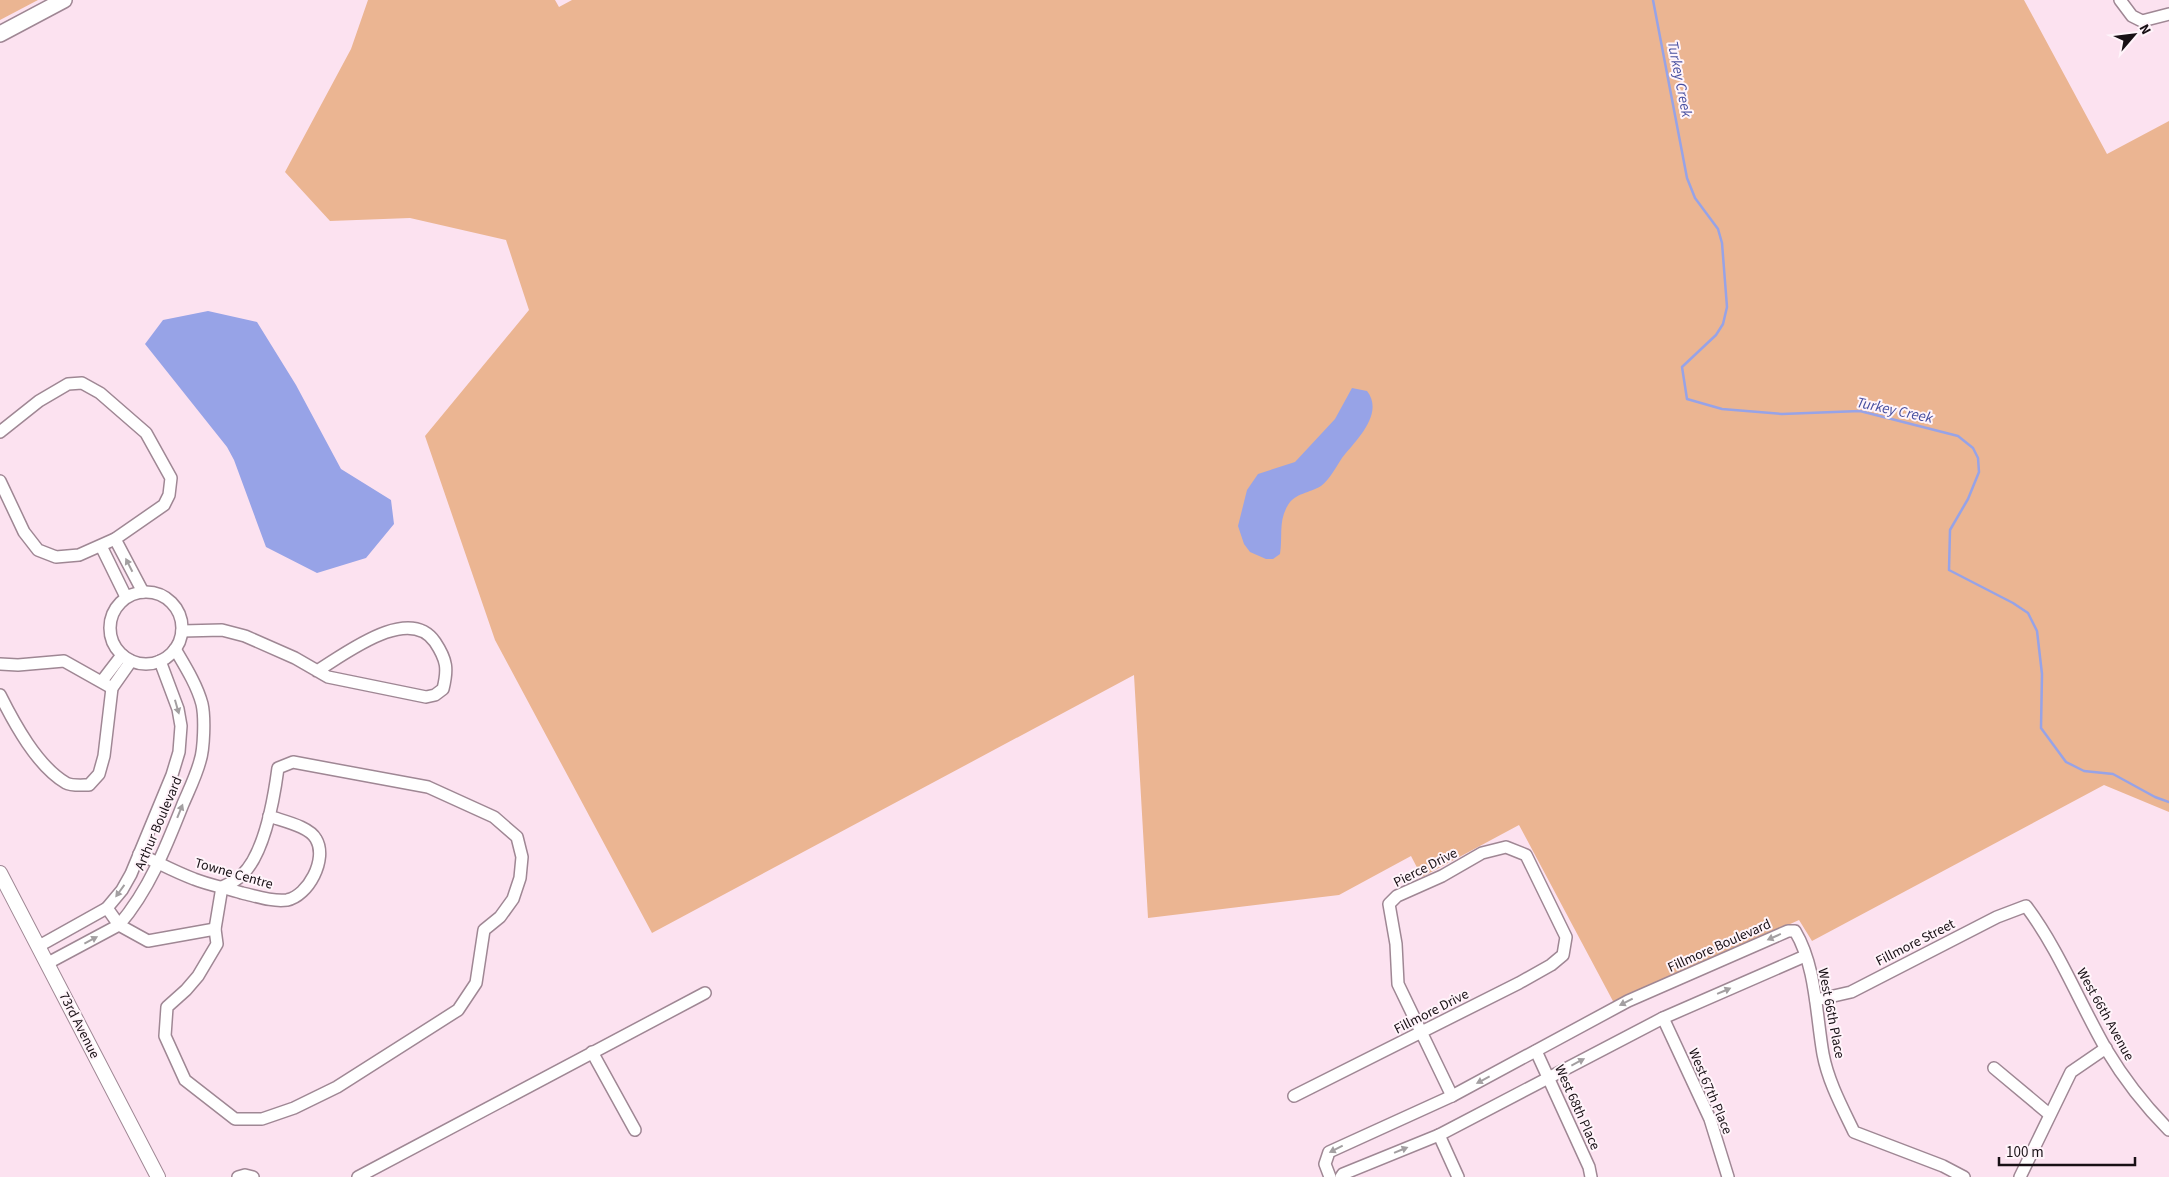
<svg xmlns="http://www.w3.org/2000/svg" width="2169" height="1177" viewBox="0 0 2169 1177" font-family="'Source Sans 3',sans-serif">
  <rect width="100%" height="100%" fill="#fce2f0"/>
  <g fill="#ebb592">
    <path d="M0 0H38L0 20Z"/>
    <path d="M368 0H555L559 7 572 0H2024L2107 154 2169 121V812L2104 785 1812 941 1799 920 1614 1003 1519 825 1422 877 1411 856 1339 895 1148 918 1134 675 652 933 495 640 425 436 529 310 506 240 410 218 330 221 285 172 351 49Z"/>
  </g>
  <g fill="#97a3e7">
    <path d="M208 311 257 322 296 385 341 469 391 500 394 524 366 558 317 573 266 547 234 460 227 447 145 344 163 320Z"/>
    <path d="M1352 388 1367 391C1385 414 1355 441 1342 458 1336 467 1330 479 1321 486 1310 493 1295 493 1288 505 1278 521 1283 537 1280 554L1273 559H1266L1250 552 1244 544 1238 526 1247 490 1258 474 1295 462 1335 419Z"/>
  </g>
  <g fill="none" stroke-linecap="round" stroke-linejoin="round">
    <path stroke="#97a3e7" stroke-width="2.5" d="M1653 0 1687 178 1695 198 1718 229 1722 243 1727 307 1723 324 1716 335 1682 367 1687 399 1722 409 1782 414 1860 411 1958 436 1973 448 1978 458 1979 472 1968 499 1950 530 1949 570 2013 603 2028 613 2037 631 2042 674 2041 728 2066 762 2084 771 2113 774 2155 797 2169 802"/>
    <g stroke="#9f8794" stroke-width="14">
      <g id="minor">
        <path d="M2120 0 2132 16 2142 21 2169 14"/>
        <path d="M0 432 39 401 68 384 82 383 100 393 146 433 171 478 169 495 164 505 115 539 79 555 56 557 38 550 24 532 0 481"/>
        <path d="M115 539 143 592"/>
        <path d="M101 546 126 597"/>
        <circle cx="146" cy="628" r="36"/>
        <path d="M182 631 222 630 245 636 295 658 328 677 426 697 435 695 443 689C448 669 447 660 435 642 409 604 345 654 317 671"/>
        <path d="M0 664 18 665 64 661 112 688"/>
        <path d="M102 681 122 655"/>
        <path d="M0 695C14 723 37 766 66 783 71 786 82 785 89 785L99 774 104 756 112 688 131 661"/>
        <path d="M293 762 428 787 494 817 517 837 522 857 520 878 513 899 500 917 484 930 476 983 458 1010 337 1087 294 1108 262 1119H235L185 1080 165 1036 167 1007 186 990 198 976 217 944 215 929 222 887C229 884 237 880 242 875 265 853 274 798 278 768Z"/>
        <path d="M139 854C157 862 175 872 194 879 209 885 226 888 242 893 256 896 272 902 287 900 308 896 328 859 316 839 309 826 282 821 269 816"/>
        <path d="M107 908 119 925 148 941 215 929"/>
        <path d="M39 946 107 908 122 890 131 874 172 775 179 752 181 726 178 709 160 661"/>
        <path d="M48 963 119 925C149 890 166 847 183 804 189 790 196 776 200 761 204 749 205 717 202 704 197 685 185 666 175 649"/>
        <path d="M1816 1000 1851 992 1997 917 2026 906C2059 950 2079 1002 2106 1049 2124 1079 2144 1105 2169 1130"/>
        <path d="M1663 1018 1710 1119 1728 1177"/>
        <path d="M1536 1051 1589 1167 1591 1177"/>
        <path d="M592 1052 635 1130"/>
        <path d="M1994 1068 2049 1114"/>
        <path d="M1294 1096 1519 983 1551 965 1563 955 1566 937 1526 855 1506 847 1482 853 1442 876 1397 896 1389 904 1396 944 1398 984 1452 1096"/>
        <path d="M1439 1135 1458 1177"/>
        <path d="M238 1177 245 1175 253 1177"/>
        <path d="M358 1177 705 993"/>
        <path d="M1330 1177 1325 1164 1329 1152 1452 1096 1628 1001 1788 931H1795C1816 966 1816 1014 1823 1054 1828 1081 1842 1107 1854 1132L1943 1166 1964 1177"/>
        <path d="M1341 1177 1343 1174 1439 1135 1663 1018 1805 956"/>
        <path d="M2020 1177 2071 1072 2106 1048"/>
      </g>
    </g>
    <g stroke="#9f8794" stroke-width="16">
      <path id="tertiary" d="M0 873 158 1177"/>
    </g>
    <g stroke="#9f8794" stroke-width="18">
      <path id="secondary" d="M0 34 64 0"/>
    </g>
    <use href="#minor" stroke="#fff" stroke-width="11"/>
    <use href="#tertiary" stroke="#fff" stroke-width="14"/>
    <use href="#secondary" stroke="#fff" stroke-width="15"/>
  </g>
  <defs><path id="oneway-solid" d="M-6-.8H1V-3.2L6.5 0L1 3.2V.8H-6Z" transform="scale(1.25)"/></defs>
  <g fill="#a39fa1">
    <use href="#oneway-solid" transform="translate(129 565) rotate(-117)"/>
    <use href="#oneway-solid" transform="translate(177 707) rotate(74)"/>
    <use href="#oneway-solid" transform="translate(180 811) rotate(-68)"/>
    <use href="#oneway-solid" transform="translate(120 891) rotate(126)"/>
    <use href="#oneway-solid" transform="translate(1774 937) rotate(156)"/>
    <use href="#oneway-solid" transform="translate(91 940) rotate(-28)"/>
    <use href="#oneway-solid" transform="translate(1724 991) rotate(-23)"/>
    <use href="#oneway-solid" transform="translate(1626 1002) rotate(153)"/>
    <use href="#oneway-solid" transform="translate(1578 1062) rotate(-28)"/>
    <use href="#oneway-solid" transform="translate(1483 1080) rotate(152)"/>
    <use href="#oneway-solid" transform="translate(1336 1149) rotate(153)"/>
    <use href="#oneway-solid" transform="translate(1401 1150) rotate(-22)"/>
  </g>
  <g text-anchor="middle" stroke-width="4" stroke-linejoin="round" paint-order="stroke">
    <g font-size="14" fill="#181015" stroke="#fff4fa">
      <text transform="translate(158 823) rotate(-67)" y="5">Arthur Boulevard</text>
      <text transform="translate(1425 867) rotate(-27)" y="5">Pierce Drive</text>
      <text transform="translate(234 873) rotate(16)" y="5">Towne Centre</text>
      <text transform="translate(1915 942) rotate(-27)" y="5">Fillmore Street</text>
      <text transform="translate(1719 945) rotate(-24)" y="5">Fillmore Boulevard</text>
      <text transform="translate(1431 1011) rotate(-27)" y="5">Fillmore Drive</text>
      <text transform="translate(1832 1013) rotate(79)" y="5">West 66th Place</text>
      <text transform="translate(2106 1014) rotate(61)" y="5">West 66th Avenue</text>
      <text transform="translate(80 1025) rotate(63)" y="5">73rd Avenue</text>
      <text transform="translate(1711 1091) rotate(67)" y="5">West 67th Place</text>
      <text transform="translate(1578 1107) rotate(66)" y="5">West 68th Place</text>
    </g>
    <g font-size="15" font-style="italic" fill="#464e9f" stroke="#fff4fa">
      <text transform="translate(1680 79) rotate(79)" y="5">Turkey Creek</text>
      <text transform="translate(1895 410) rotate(12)" y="5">Turkey Creek</text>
    </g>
  </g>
  <g transform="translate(2134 35) rotate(62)" stroke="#fff4fa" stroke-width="4" paint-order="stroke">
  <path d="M0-4L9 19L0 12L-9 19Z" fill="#181015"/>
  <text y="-8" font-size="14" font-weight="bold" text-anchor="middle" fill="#181015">N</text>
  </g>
  <path d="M1999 1157v8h136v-8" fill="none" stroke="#181015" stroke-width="2.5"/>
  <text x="2006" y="1157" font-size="15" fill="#181015" stroke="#fff4fa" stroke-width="4" paint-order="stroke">100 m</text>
</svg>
